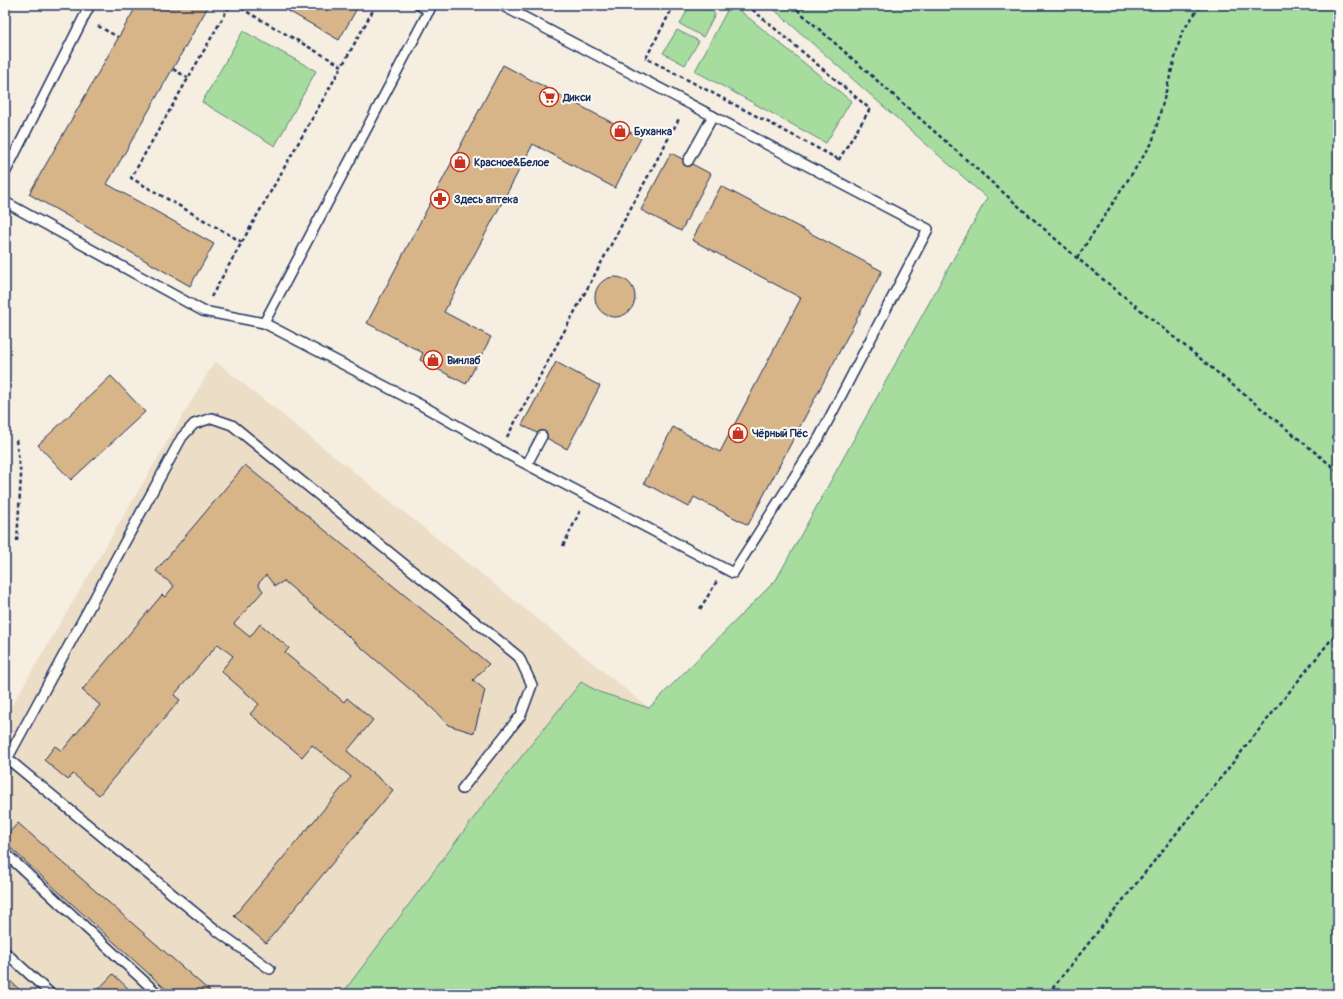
<svg xmlns="http://www.w3.org/2000/svg" width="1343" height="999" viewBox="0 0 1343 999" font-family="Pangolin,sans-serif">
  <rect width="100%" height="100%" fill="#f5eee1"/>
  <filter id="ink" filterUnits="userSpaceOnUse"><feTurbulence type="fractalNoise" baseFrequency=".025" numOctaves="2"/><feDisplacementMap in="SourceGraphic" scale="8" xChannelSelector="R" yChannelSelector="G"/><feConvolveMatrix kernelMatrix="1 2 1 2 8 2 1 2 1" color-interpolation-filters="sRGB"/></filter>
  <g filter="url(#ink)">
    <path fill="#ecddc7" d="M215 361 649 708 413 994H5V827L13 818 5 811V717Z"/>
    <g fill="#a7dc9f" stroke="#61867e">
      <path d="M690 5H704L715 14 703 37 680 24Z"/>
      <path d="M730 5H733L851 101 826 143 695 71Z"/>
      <path d="M769 5H1338V994H342L490 796 581 682 599 692 649 708 776 580 987 198Z"/>
      <path d="M677 30 699 41 685 65 663 53Z"/>
      <path d="M243 31 316 71 275 146 202 102Z"/>
    </g>
    <g fill="#d7b589" stroke="#1b2f5e">
      <path d="M137 5H209L107 184 214 244 190 286 29 194Z"/>
      <path d="M278 5H359L339 40Z"/>
      <path d="M503 65 641 138 615 188 533 144 444 312 491 337 466 384 420 360 423 353 367 323Z"/>
      <path d="M671 153 711 174 681 231 641 210Z"/>
      <path d="M721 186 882 271 748 525 694 497 689 507 644 483 673 427 720 452 801 298 692 240Z"/>
      <circle cx="615" cy="297" r="20"/>
      <path d="M556 362 600 386 567 449 522 425Z"/>
      <path d="M111 376 145 412 71 480 38 445Z"/>
      <path d="M245 465 489 664 473 680 485 690 474 733 448 725 433 709 284 581 275 586 266 575 258 584 263 591 234 624 250 637 260 624 289 648 285 653 344 702 347 698 373 720 347 751 393 790 266 943 234 916 351 777 312 745 302 757 250 714 259 704 221 671 233 656 218 644 174 695 180 700 99 795 73 774 68 780 44 760 55 746 62 751 100 705 82 690 162 595 165 597 174 586 156 571Z"/>
      <path d="M18 823 213 994H171L5 843V837Z"/>
      <path d="M113 974 134 994H94Z"/>
      <path d="M5 976 24 994H5Z"/>
    </g>
    <g fill="none" stroke-linecap="round" stroke-linejoin="round">
      <g stroke="#1b2f5e" stroke-width="12">
        <g id="service">
          <path d="M419 5 429 11"/>
          <path d="M432 5 264 323 421 405 507 454 733 573 819 438 928 229 501 5"/>
          <path d="M688 161 713 116"/>
          <path d="M5 173 90 5"/>
          <path d="M5 202 203 311 264 323"/>
          <path d="M527 464 542 436"/>
          <path d="M8 759 216 930 270 969"/>
          <path d="M5 763 182 437 194 424 212 418 232 425 519 657 532 685 521 715 462 789"/>
          <path d="M5 853 158 994"/>
          <path d="M5 952 51 994"/>
        </g>
      </g>
      <g stroke="#1b2f5e" stroke-width="2.5" stroke-dasharray="4 3" stroke-linecap="butt">
        <path d="M235 5 342 66 376 5"/>
        <path d="M674 5 646 58 838 159"/>
        <path d="M747 5 870 109 838 161"/>
        <path d="M792 5 1077 258 1338 471"/>
        <path d="M98 26 118 37"/>
        <path d="M173 69 188 78"/>
        <path d="M242 242 342 66"/>
        <path d="M1077 258 1152 143 1182 32 1201 5"/>
        <path d="M211 297 242 242 131 178 230 5"/>
        <path d="M507 437 680 117"/>
        <path d="M16 440 21 476 17 541"/>
        <path d="M563 546 580 511"/>
        <path d="M700 609 717 581"/>
        <path d="M1048 994 1338 631"/>
      </g>
      <use href="#service" stroke="#fdfcf7" stroke-width="9"/>
    </g>
  </g>
  <defs>
    <g id="supermarket-ring" transform="scale(1)"><circle r="9.5" fill="#fdfcf7" stroke="#c8321e" stroke-width="1.5"/><path d="M-6-5.5h2.5l.6 2H6L4.5 2H-2.5L-4.4-4H-6ZM-1.5 3.2a1.3 1.3 0 1 0 .1 0ZM3 3.2a1.3 1.3 0 1 0 .1 0Z" fill="#c8321e"/></g>
    <g id="shop-ring" transform="scale(1)"><circle r="9.5" fill="#fdfcf7" stroke="#c8321e" stroke-width="1.5"/><path d="M-5-2.5h2.3a2.7 3.5 0 0 1 5.4 0H5L5.5 6h-11ZM-1.5-2.5h3a1.5 2.3 0 0 0-3 0Z" fill="#c8321e"/></g>
    <g id="pharmacy-ring" transform="scale(1)"><circle r="9.5" fill="#fdfcf7" stroke="#c8321e" stroke-width="1.5"/><path d="M-2-6h4v4h4v4h-4v4h-4v-4h-4v-4h4Z" fill="#c8321e"/></g>
  </defs>
  <g fill-rule="evenodd">
    <use href="#supermarket-ring" x="549" y="97"/>
    <use href="#shop-ring" x="620" y="131"/>
    <use href="#shop-ring" x="460" y="162"/>
    <use href="#pharmacy-ring" x="440" y="199"/>
    <use href="#shop-ring" x="433" y="360"/>
    <use href="#shop-ring" x="738" y="433"/>
  </g>
  <g text-anchor="middle" stroke-width="4" stroke-linejoin="round" paint-order="stroke">
    <g font-size="11" font-weight="bold" fill="#1b2f5e" stroke="#fdfcf7" text-anchor="start">
      <text x="563" y="101">Дикси</text>
      <text x="634" y="135">Буханка</text>
      <text x="474" y="166">Красное&amp;Белое</text>
      <text x="454" y="203">Здесь аптека</text>
      <text x="447" y="364">Винлаб</text>
      <text x="752" y="437">Чёрный Пёс</text>
    </g>
  </g>
  <rect width="1343" height="999" fill="none" stroke="#fdfcf7" stroke-width="20"/>
  <rect x="10" y="10" width="1323" height="979" fill="none" stroke="#1b2f5e" stroke-width="1.5" filter="url(#ink)"/>
</svg>
